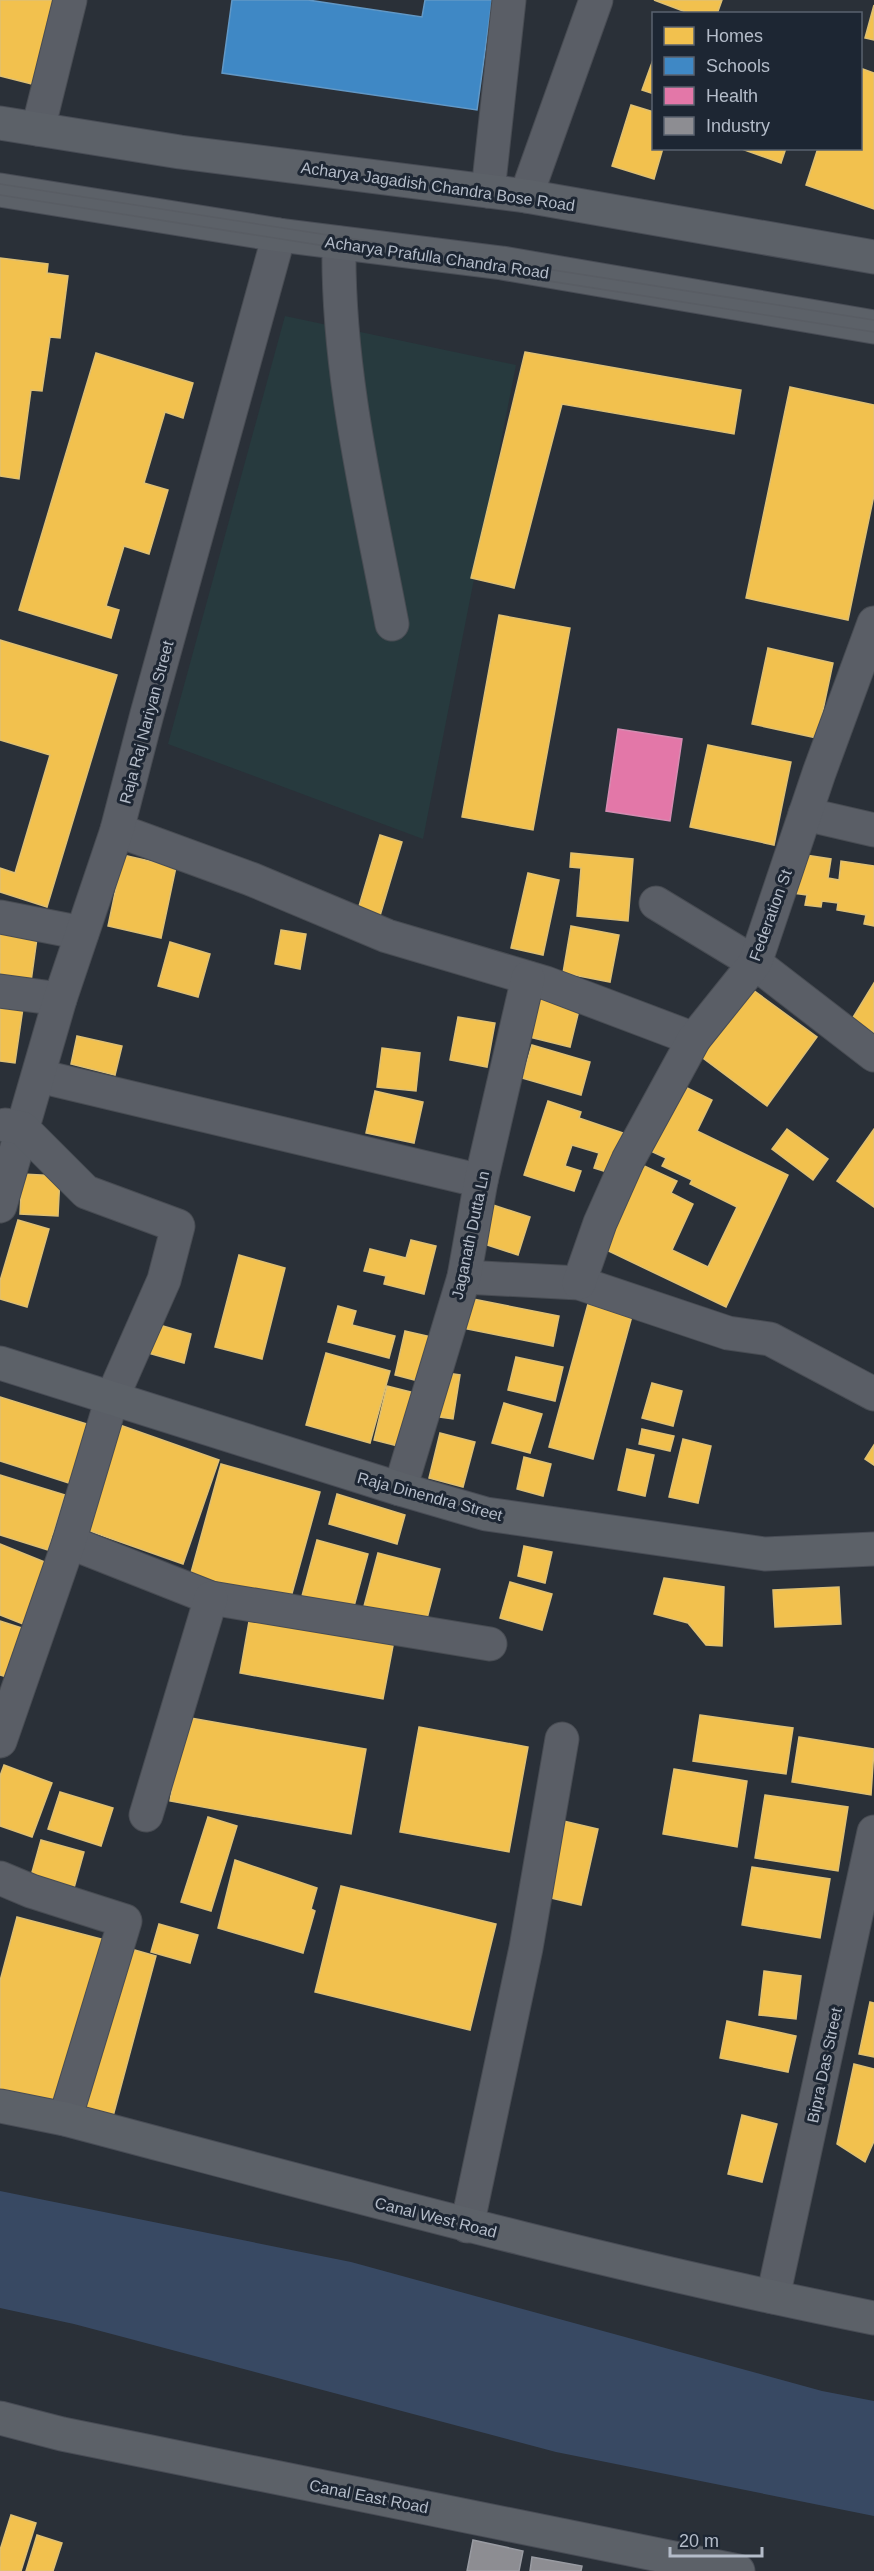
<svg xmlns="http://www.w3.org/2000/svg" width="874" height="2571" viewBox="0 0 874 2571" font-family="Helvetica,sans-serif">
  <rect width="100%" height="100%" fill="#2a3038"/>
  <path fill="#273a3e" d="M285 316 516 365 423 839 168 744Z"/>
  <path fill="#384963" d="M0 2191 351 2262 822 2391 874 2401V2516L556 2452 74 2324 0 2308Z"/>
  <g fill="#f2c14e" stroke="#dfc073" stroke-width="1.5">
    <path d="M0 0H55L36 85 0 76Z"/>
    <path d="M654 0H722L717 14H691Z"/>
    <path d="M874 5V40L865 38Z"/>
    <path d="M654 57V94L642 90Z"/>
    <path d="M860 68 874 73V209L806 185 818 148H860Z"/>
    <path d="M631 105 654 112V148H663L654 179 612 166Z"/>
    <path d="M739 148H786L781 163Z"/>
    <path d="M0 258 48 264 47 273 68 276 60 338 50 337 42 391 31 390 19 479 0 476Z"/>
    <path d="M525 352 741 390 734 434 562 404 514 588 471 578Z"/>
    <path d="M96 353 193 383 183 418 165 412 144 483 168 490 149 554 124 546 106 606 119 610 111 638 19 610Z"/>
    <path d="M790 387 874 405V495L848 620 746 598Z"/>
    <path d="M499 615 570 628 533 830 462 817Z"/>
    <path d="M0 640 117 675 47 907 0 892V868L15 873 50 755 0 740Z"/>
    <path d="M768 648 833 663 817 738 752 724Z"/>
    <path d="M708 745 791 762 774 845 690 827Z"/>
    <path d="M380 835 402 842 379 919 357 913Z"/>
    <path d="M571 853 633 859 628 921 577 916 581 868 570 867Z"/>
    <path d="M799 854 831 859 828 878 839 880 841 861 874 866V926L864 924 866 915 837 910 838 903 822 901 821 907 805 905 807 895 793 893Z"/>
    <path d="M123 855 176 867 161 938 108 926Z"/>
    <path d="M528 873 559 880 543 955 511 948Z"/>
    <path d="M0 925 38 931 30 989 0 985Z"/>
    <path d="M571 926 619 935 610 982 563 973Z"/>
    <path d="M281 930 306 934 300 969 275 964Z"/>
    <path d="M170 942 210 954 198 997 158 986Z"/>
    <path d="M874 983V1033L852 1019Z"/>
    <path d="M749 987 817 1037 767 1106 699 1055Z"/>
    <path d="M534 995 580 1006 570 1047 525 1036Z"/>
    <path d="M0 997 24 1001 15 1063 0 1061Z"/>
    <path d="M458 1017 495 1023 487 1067 450 1060Z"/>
    <path d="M77 1036 122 1046 115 1075 71 1064Z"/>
    <path d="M532 1045 590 1062 581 1095 522 1078Z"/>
    <path d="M382 1048 420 1053 416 1091 377 1087Z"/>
    <path d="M677 1083 712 1100 697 1131 788 1175 726 1307 600 1247 640 1164 677 1181 671 1193 693 1204 672 1250 708 1267 737 1207 690 1184 692 1180 662 1166 666 1158 646 1149Z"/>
    <path d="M375 1091 423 1102 414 1143 366 1133Z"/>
    <path d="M548 1101 581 1112 579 1118 623 1133 610 1173 594 1168 599 1153 572 1145 565 1166 581 1171 574 1191 524 1175Z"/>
    <path d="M787 1129 828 1159 813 1180 772 1149Z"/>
    <path d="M874 1129V1207L837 1181Z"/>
    <path d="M22 1174 60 1176 58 1216 20 1214Z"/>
    <path d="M484 1202 530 1217 518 1255 472 1240Z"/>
    <path d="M18 1220 49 1229 27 1307 0 1299V1281Z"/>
    <path d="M411 1240 436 1246 424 1294 384 1284 386 1276 364 1271 370 1249 406 1258Z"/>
    <path d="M239 1255 285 1268 262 1359 215 1347Z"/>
    <path d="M468 1298 559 1316 553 1346 462 1328Z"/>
    <path d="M588 1304 632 1316 593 1459 549 1447Z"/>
    <path d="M338 1306 356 1311 352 1325 395 1336 389 1358 328 1342Z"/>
    <path d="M156 1324 191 1334 184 1363 148 1353Z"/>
    <path d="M405 1331 436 1338 426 1383 395 1375Z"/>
    <path d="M326 1353 390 1371 370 1443 306 1425Z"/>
    <path d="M516 1357 563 1367 555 1401 508 1390Z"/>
    <path d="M440 1372 460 1375 453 1419 433 1416Z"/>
    <path d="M652 1383 682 1391 673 1426 642 1418Z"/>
    <path d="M387 1386 419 1394 406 1448 374 1440Z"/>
    <path d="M0 1397 90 1425 72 1484 0 1461Z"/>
    <path d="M504 1403 542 1414 530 1453 492 1443Z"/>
    <path d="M117 1424 219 1460 183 1564 81 1528Z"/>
    <path d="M642 1429 674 1436 670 1451 639 1444Z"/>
    <path d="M440 1433 475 1442 463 1487 429 1478Z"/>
    <path d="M683 1439 711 1446 698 1503 669 1497Z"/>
    <path d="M874 1445V1465L865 1459Z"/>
    <path d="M627 1449 654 1455 645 1496 618 1490Z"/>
    <path d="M524 1457 551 1464 543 1496 517 1489Z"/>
    <path d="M221 1464 320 1492 288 1608 189 1580Z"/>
    <path d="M0 1475 65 1495 48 1550 0 1535Z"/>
    <path d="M337 1494 405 1515 397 1544 329 1524Z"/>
    <path d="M317 1540 368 1554 353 1610 302 1596Z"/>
    <path d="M0 1544 47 1563 23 1624 0 1615Z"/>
    <path d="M524 1546 552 1552 545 1583 518 1576Z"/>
    <path d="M378 1553 440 1569 425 1626 363 1610Z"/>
    <path d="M664 1578 724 1587 722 1646 706 1645 688 1623 654 1614Z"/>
    <path d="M510 1582 552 1594 542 1630 500 1618Z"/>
    <path d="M839 1587 841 1624 775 1627 773 1590Z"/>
    <path d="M251 1610 395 1635 383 1699 240 1673Z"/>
    <path d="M0 1621 25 1629 10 1678 0 1675Z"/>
    <path d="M700 1715 793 1728 786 1774 693 1761Z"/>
    <path d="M185 1717 366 1749 351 1834 170 1801Z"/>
    <path d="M419 1727 528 1747 509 1852 400 1832Z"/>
    <path d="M799 1737 874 1749 871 1795 792 1782Z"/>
    <path d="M4 1765 52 1783 32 1837 0 1826V1776Z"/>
    <path d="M674 1769 747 1781 737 1847 663 1834Z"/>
    <path d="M60 1792 113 1808 101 1846 48 1829Z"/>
    <path d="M765 1795 848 1807 838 1871 755 1858Z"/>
    <path d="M208 1817 237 1826 211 1911 181 1902Z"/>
    <path d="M555 1819 598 1829 581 1905 538 1895Z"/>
    <path d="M41 1840 84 1852 72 1895 29 1883Z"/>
    <path d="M235 1860 317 1888 311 1909 315 1911 303 1953 218 1928Z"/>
    <path d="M752 1867 830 1879 820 1938 742 1925Z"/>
    <path d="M341 1886 496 1924 470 2030 315 1992Z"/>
    <path d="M17 1917 109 1941 64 2111 0 2094V1981Z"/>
    <path d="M159 1924 198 1935 190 1963 151 1952Z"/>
    <path d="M124 1947 156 1956 112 2120 80 2112Z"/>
    <path d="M764 1971 801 1976 796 2019 759 2015Z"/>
    <path d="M870 2002 874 2003V2057L859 2054Z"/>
    <path d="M727 2021 796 2036 788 2072 720 2058Z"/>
    <path d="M854 2064 874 2069V2141L865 2162 837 2144Z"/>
    <path d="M742 2115 777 2124 762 2182 728 2174Z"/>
    <path d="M11 2515 36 2523 21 2571H0V2550Z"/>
    <path d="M37 2535 62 2543 53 2571H26Z"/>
  </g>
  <path fill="#3f88c5" stroke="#6298c6" stroke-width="1.5" d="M232 0H308L422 17 425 0H492L477 110 222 73Z"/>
  <path fill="#e377a8" stroke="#d58cb2" stroke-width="1.5" d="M618 729 682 739 670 821 606 811Z"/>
  <g fill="#8d8d92" stroke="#999ba2" stroke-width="1.5">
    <path d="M473 2540 523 2551 519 2571H467Z"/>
    <path d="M532 2557 582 2566 581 2571H530Z"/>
  </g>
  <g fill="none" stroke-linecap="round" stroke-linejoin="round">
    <g stroke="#484c53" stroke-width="35">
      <g id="minor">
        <path d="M38 129 70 0"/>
        <path d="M488 191 509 0"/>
        <path d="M526 196 596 0"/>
        <path d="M339 243C337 372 368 498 392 624"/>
        <path d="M805 814 874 830"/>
        <path d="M117 830 251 879 387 936 546 983 694 1039"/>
        <path d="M656 903 755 963 874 1055"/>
        <path d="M0 917 82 933"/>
        <path d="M0 991 60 999"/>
        <path d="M39 1076 481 1181"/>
        <path d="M0 1206 60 999 117 830 147 714 279 235"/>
        <path d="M464 1277 579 1283 728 1333 770 1339 874 1394"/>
        <path d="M579 1283 600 1223 628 1160 694 1039 755 963 819 773 874 623"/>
        <path d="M400 1489 464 1277 481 1181 528 978"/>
        <path d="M69 1542 211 1598 490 1644"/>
        <path d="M0 1741 69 1542 112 1398 164 1280 178 1226 86 1192 22 1128 5 1125"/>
        <path d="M146 1815 211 1598"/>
        <path d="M0 1878 31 1891 125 1921 65 2119"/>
        <path d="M467 2226 526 1948 562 1739"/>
        <path d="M773 2297 874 1832"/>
      </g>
    </g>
    <g stroke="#484c55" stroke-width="35">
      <g id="major">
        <path d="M0 123 180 152 526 196 874 257"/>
        <path d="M0 190 279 235 502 263 874 327"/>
        <path d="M0 1363 400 1489 486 1514 765 1554 874 1549"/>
        <path d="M0 2106 65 2119C334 2190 602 2264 874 2318"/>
        <path d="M0 2418 62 2434 738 2571"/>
      </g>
    </g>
    <use href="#minor" stroke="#5a5e66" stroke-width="33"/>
    <use href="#major" stroke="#5c6168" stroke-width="33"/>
    <g stroke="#595d64" stroke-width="1.5">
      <path d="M0 184 874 320"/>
      <path d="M0 195 874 332"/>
    </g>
  </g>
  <g text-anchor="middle" stroke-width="6" stroke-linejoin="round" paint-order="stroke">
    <g font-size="16" fill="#b4bcc9" stroke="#1d2633">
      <text transform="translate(438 186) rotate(8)" y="6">Acharya Jagadish Chandra Bose Road</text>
      <text transform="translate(437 257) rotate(8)" y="6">Acharya Prafulla Chandra Road</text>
      <text transform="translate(146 722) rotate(-75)" y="6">Raja Raj Nariyan Street</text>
      <text transform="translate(770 915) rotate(-70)" y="6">Federation St</text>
      <text transform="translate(470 1235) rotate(-78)" y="6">Jaganath Dutta Ln</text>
      <text transform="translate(430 1496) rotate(15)" y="6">Raja Dinendra Street</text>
      <text transform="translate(824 2065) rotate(-78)" y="6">Bipra Das Street</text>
      <text transform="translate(436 2217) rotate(14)" y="6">Canal West Road</text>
      <text transform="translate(369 2496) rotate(11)" y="6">Canal East Road</text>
    </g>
  </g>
  <rect x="652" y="12" width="210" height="138" fill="#1d2633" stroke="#59626f" stroke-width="1.5"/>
  <rect x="664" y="27" width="30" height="18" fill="#f2c14e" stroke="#59626f" stroke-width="1.5"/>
  <text x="706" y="42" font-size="18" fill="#b4bcc9">Homes</text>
  <rect x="664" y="57" width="30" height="18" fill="#3f88c5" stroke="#59626f" stroke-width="1.5"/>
  <text x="706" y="72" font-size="18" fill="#b4bcc9">Schools</text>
  <rect x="664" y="87" width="30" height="18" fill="#e377a8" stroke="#59626f" stroke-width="1.5"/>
  <text x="706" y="102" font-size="18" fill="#b4bcc9">Health</text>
  <rect x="664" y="117" width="30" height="18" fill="#8d8d92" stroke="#59626f" stroke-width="1.5"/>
  <text x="706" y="132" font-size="18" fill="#b4bcc9">Industry</text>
  <path d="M670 2547v9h92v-9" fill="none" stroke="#b4bcc9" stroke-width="3"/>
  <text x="679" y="2547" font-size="18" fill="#b4bcc9" stroke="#1d2633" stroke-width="4.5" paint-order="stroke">20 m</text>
</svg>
